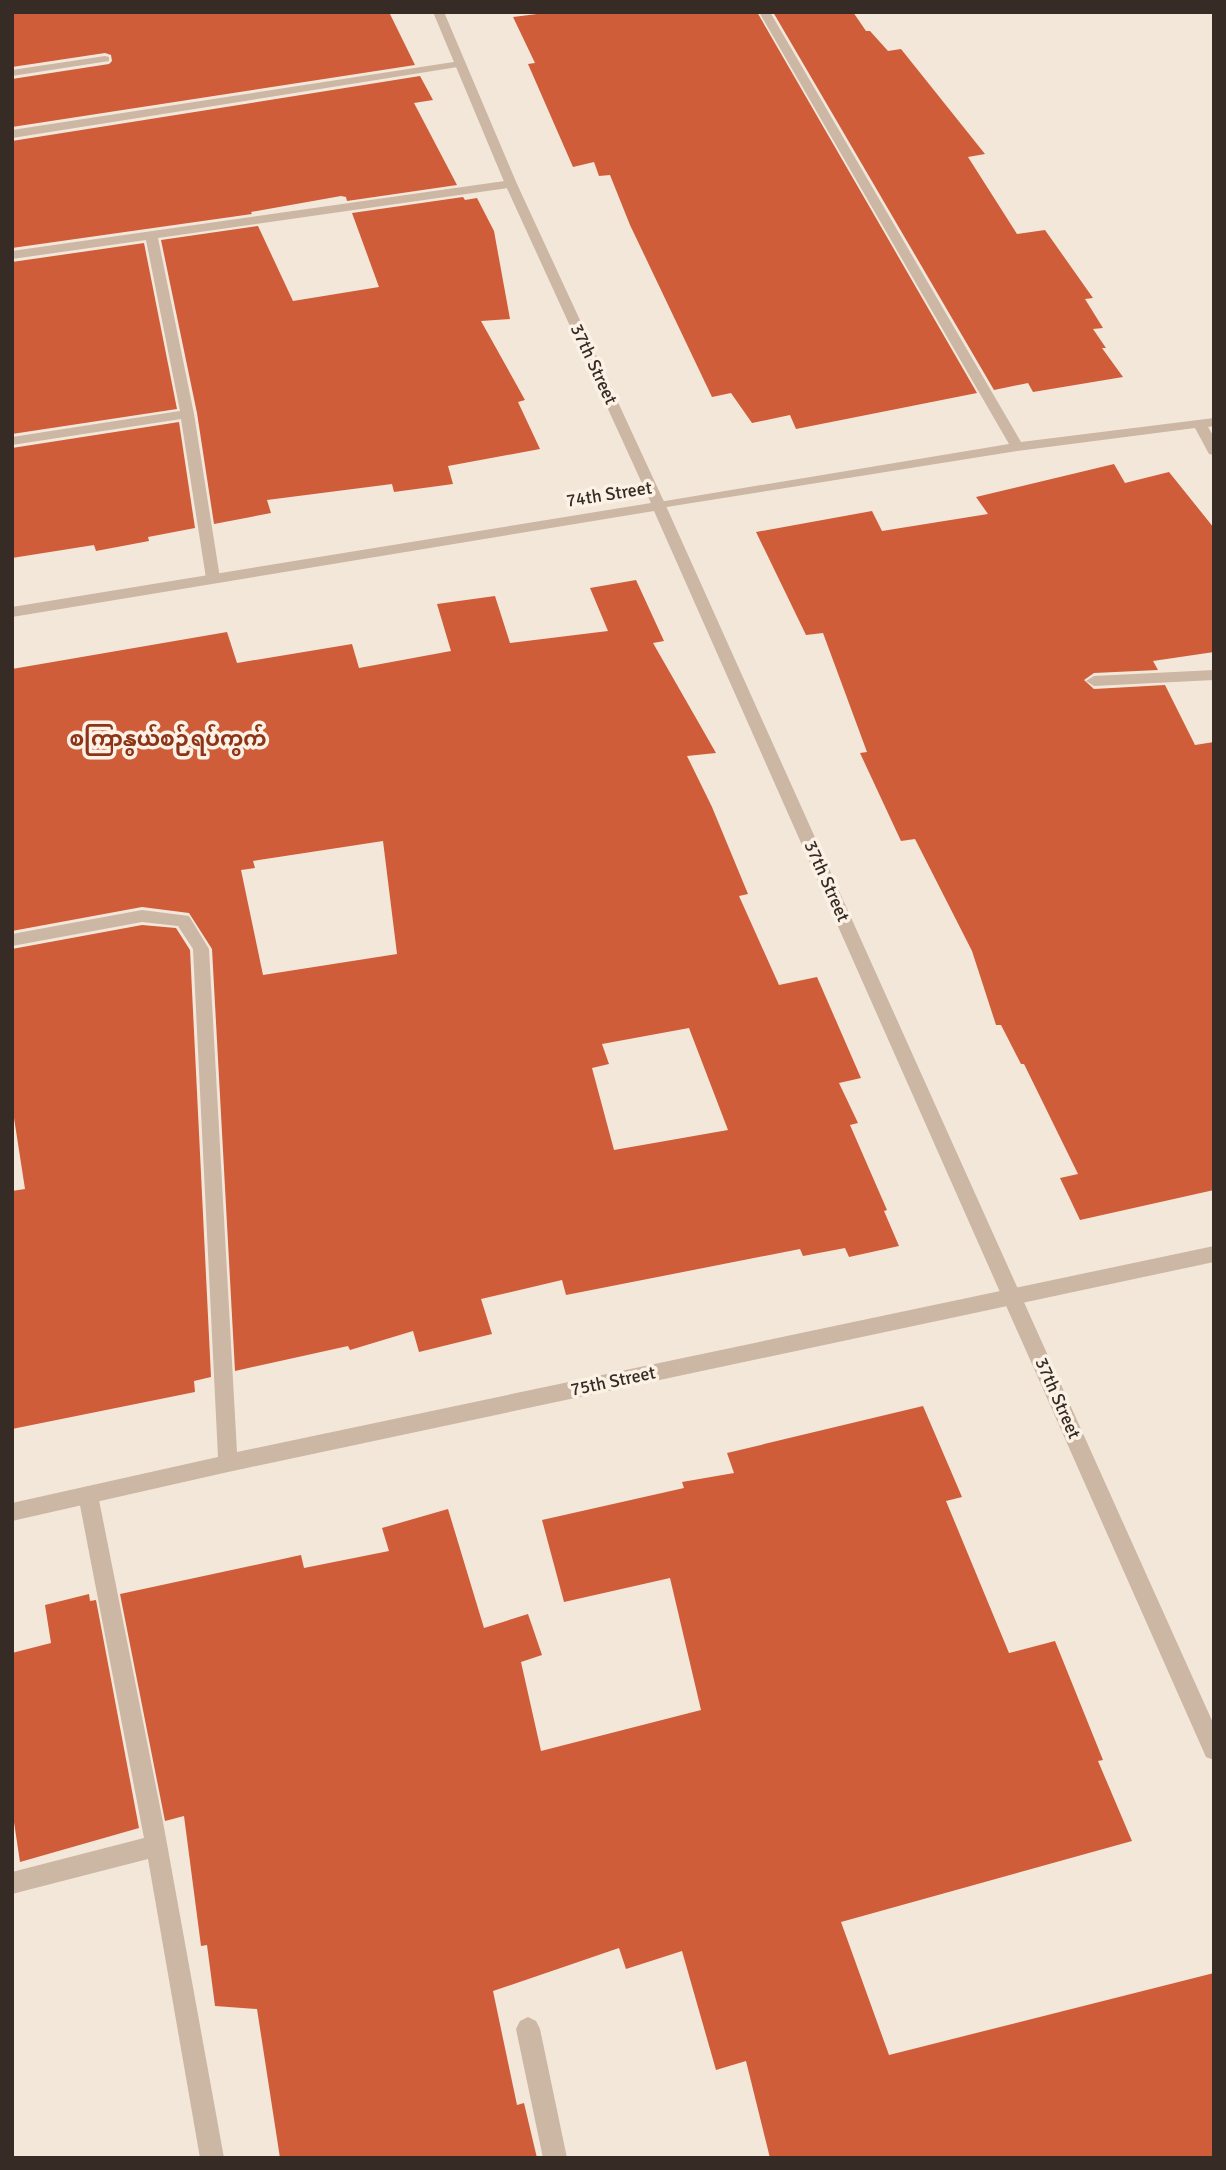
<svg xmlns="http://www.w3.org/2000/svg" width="1226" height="2170" viewBox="0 0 1226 2170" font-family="Signika,'Noto Sans Myanmar',sans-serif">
  <rect width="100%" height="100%" fill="#f3e7d9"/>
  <g fill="#d05d3a" fill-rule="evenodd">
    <path d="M12 12H389L415 65 12 127V79L109 64 112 61 111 55 105 53 12 67Z"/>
    <path d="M553 12H757L977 393 796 429 790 415 752 423 731 393 712 397 630 225 610 175 599 176 594 162 573 167 528 64 535 63 513 17Z"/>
    <path d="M773 12H853L866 31H870L888 51 901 49 985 154 968 157 1017 234 1045 230 1093 298 1085 299 1103 328 1093 329 1106 348H1102L1123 377 1033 392 1028 383 994 390Z"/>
    <path d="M420 76 433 100 414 103 457 185 347 201 346 197 341 196 251 212 252 214 12 248V141Z"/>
    <path d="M463 197 465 200 477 198 494 231 510 319 481 321 525 400 518 402 540 449 448 466 453 484 394 492 392 484 267 500 271 513 214 524 197 413 161 240 258 226 293 301 379 287 352 213Z"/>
    <path d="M144 243 177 409 12 434V262Z"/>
    <path d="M179 422 195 528 148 537 149 541 96 551 94 545 12 558V448Z"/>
    <path d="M1114 464 1125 483 1169 472 1214 528V652L1153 661 1158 670 1094 673 1084 680 1094 689 1165 685 1195 745 1214 742V1190L1080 1220 1060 1178 1078 1174 1024 1064H1021L1001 1025H996L972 951 915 839 901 841 860 753 867 752 823 633 806 635 756 532 872 511 882 531 988 514 976 497Z"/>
    <path d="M636 580 664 641 653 643 716 753 687 756 712 807 748 894 739 896 779 985 817 977 861 1078 839 1083 858 1123 850 1125 887 1210 884 1211 899 1246 849 1257 845 1248 803 1256 800 1249 566 1295 562 1280 481 1299 492 1334 419 1352 413 1331 350 1350 348 1346 235 1371 212 949 189 913 142 907 12 931V669L227 632 237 663 352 644 359 668 451 651 437 604 495 596 510 643 608 631 590 588ZM383 841 397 954 263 975 241 870 255 868 253 861ZM689 1028 728 1130 614 1150 592 1068 609 1064 602 1044Z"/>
    <path d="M142 925 176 928 190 950 211 1377 194 1381 195 1392 12 1429V1191L25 1189 12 1105V949Z"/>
    <path d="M923 1406 962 1497 946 1501 1009 1653 1055 1641 1103 1760 1098 1761 1132 1841 841 1922 889 2055 1214 1973V2158H770L746 2061 716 2070 682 1951 626 1969 619 1948 493 1991 517 2105 524 2103 537 2158H280L257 2009 215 2006 207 1945 201 1946 184 1816 165 1821 120 1594 301 1555 304 1568 389 1551 382 1528 448 1509 484 1628 528 1614 542 1655 521 1662 541 1751 701 1710 670 1578 564 1602 542 1520 684 1488 682 1482 734 1473 727 1453Z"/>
    <path d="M89 1594 90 1601 96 1600 139 1828 20 1862 12 1809V1653L51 1643 45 1605Z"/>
  </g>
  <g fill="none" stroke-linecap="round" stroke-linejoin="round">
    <g fill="#ccb6a4" fill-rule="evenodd">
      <path d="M88 1486 95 1489 98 1495 163 1822 224 2158H200L148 1859 12 1894V1872L144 1838 78 1495 81 1489Z"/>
      <path d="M528 2017 536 2021 540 2029 567 2158H543L516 2029 520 2021Z"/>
    </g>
    <g fill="#ccb6a4" fill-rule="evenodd">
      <path d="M759 12H770L1021 442 1214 418V426L1208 427 1214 437V455L1209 454 1195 428 1017 451 654 509V503L659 502 1009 444Z"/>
      <path d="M105 56 109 57V61L12 76V70Z"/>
      <path d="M460 61 464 62V66L12 138V130Z"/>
      <path d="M511 180 517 184 515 187 158 238 194 414 220 578 218 581H208L206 578 181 419 12 445V437L180 411 146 240 12 259V251Z"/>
      <path d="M1214 670V680L1094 686 1086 681 1094 676Z"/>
      <path d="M142 910 189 916 209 949 237 1452 1214 1246V1262L228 1472 12 1521V1503L218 1457 193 949 178 926 142 922 12 946V934Z"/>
    </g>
    <path fill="#ccb6a4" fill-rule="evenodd" d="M433 12H444L517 184 666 506 1214 1725V1760L1206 1757 654 511 12 617V607L651 503 505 184Z"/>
  </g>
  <g text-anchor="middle" stroke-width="7" stroke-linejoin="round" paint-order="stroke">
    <g font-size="18" fill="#372b26" stroke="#fbf1e5">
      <text transform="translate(594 364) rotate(65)" y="6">37th Street</text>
      <text transform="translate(609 494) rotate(-9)" y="6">74th Street</text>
      <text transform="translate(827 881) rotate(66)" y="6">37th Street</text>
      <text transform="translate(613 1381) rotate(-12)" y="6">75th Street</text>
      <text transform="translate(1058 1398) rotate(66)" y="6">37th Street</text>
    </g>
    <g font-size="21" font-weight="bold" fill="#8d3318" stroke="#fbf1e5">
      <text x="168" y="746">စကြာနွယ်စဉ်ရပ်ကွက်</text>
    </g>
  </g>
  <rect width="1226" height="2170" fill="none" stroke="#372b26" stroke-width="28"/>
</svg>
